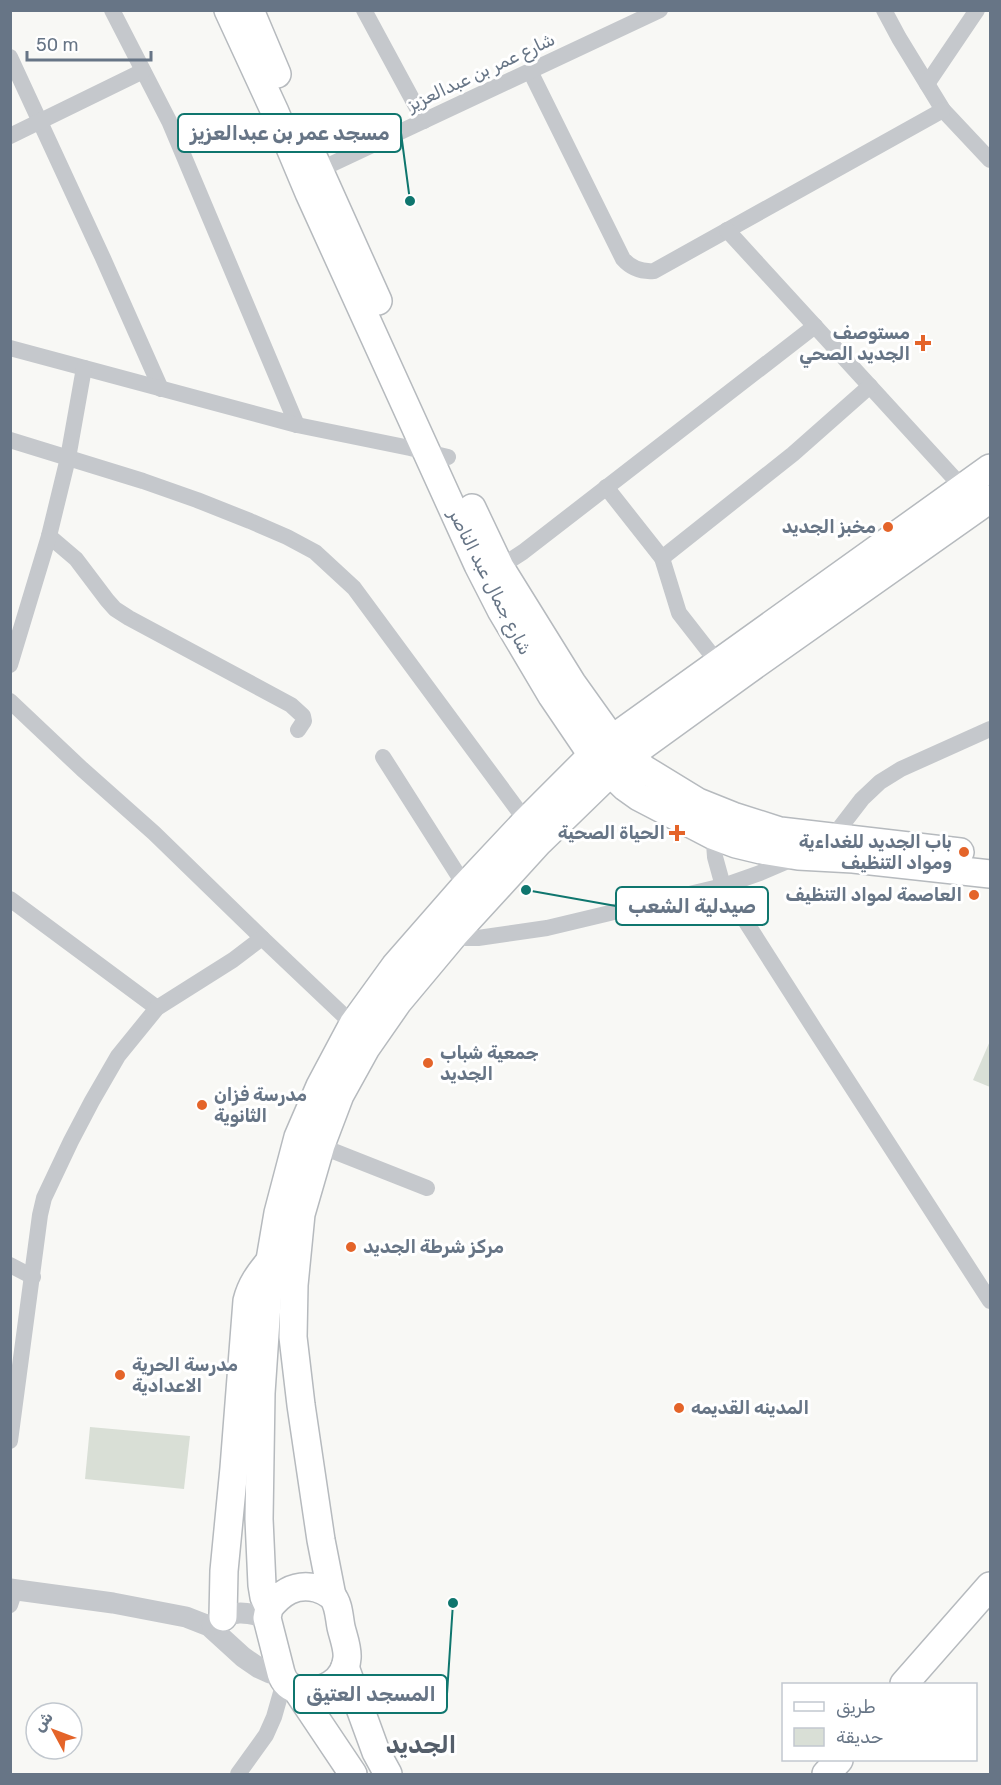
<svg xmlns="http://www.w3.org/2000/svg" width="1001" height="1785" viewBox="0 0 1001 1785" font-family="Rubik,'Noto Naskh Arabic',sans-serif">
  <rect width="100%" height="100%" fill="#f8f8f5"/>
  <g fill="#d9dfd6">
    <path d="M990 1041V1087L973 1080Z"/>
    <path d="M90 1427 190 1436 184 1489 85 1479Z"/>
  </g>
  <g fill="none" stroke-linecap="round" stroke-linejoin="round">
    <g stroke="#b6babe" stroke-width="30">
      <g id="primary">
        <path d="M228 10 275 112 309 193 478 565 501 610 552 696 592 755 625 787 639 797 712 835 736 844 761 850 798 856 853 859 990 874"/>
        <path d="M250 10 277 74"/>
        <path d="M303 134 378 301"/>
        <path d="M472 508 500 567 572 683 612 739 644 769 698 802 733 816 780 831 960 852"/>
        <path d="M332 1596 321 1540 301 1405 293 1337 294 1285 301 1214 321 1145 340 1095 366 1048 398 1002 454 935 539 842 610 773 629 756 745 672 990 499"/>
        <path d="M269 1608C281 1593 295 1583 316 1588 320 1589 328 1593 332 1596 339 1604 339 1617 341 1627 343 1636 348 1648 347 1658 345 1682 322 1694 300 1690 290 1688 284 1683 281 1673L267 1618 269 1608 264 1597 262 1585 259 1519 261 1393 270 1260 278 1213 298 1137 320 1086 353 1024 395 966 465 886 526 821 592 755 612 739 990 468"/>
        <path d="M223 1617 224 1571 234 1468 247 1301C251 1285 259 1274 270 1261"/>
        <path d="M345 1667 376 1752 388 1774"/>
        <path d="M904 1684 990 1586"/>
        <path d="M296 1689 353 1774"/>
        <path d="M826 1774 839 1760"/>
      </g>
    </g>
    <g stroke="#c5c8cc" stroke-width="16">
      <path d="M112 10 169 121 297 425"/>
      <path d="M364 10 424 121"/>
      <path d="M884 10 899 38 943 110 990 160"/>
      <path d="M10 57 102 256 161 389"/>
      <path d="M530 71 623 259C631 268 642 272 654 271L943 110"/>
      <path d="M927 84 977 10"/>
      <path d="M10 136 143 71"/>
      <path d="M319 170 660 10"/>
      <path d="M727 230 963 488"/>
      <path d="M10 348 297 425 410 448 448 457"/>
      <path d="M10 440 143 481 197 500 250 521 287 537 315 552 354 588 526 821"/>
      <path d="M606 487 662 558 679 613 718 663"/>
      <path d="M49 536 76 559 107 600 115 609 129 618 291 705 303 716 304 721 298 730"/>
      <path d="M662 558 793 454 870 386"/>
      <path d="M500 567 523 552 815 326"/>
      <path d="M10 665 49 536 68 458 84 368"/>
      <path d="M10 701 82 769 154 833 262 938"/>
      <path d="M383 757 465 886"/>
      <path d="M713 830 715 857 723 886 815 1030 990 1301"/>
      <path d="M832 838 862 799 880 782 901 769 990 729"/>
      <path d="M10 899 157 1008"/>
      <path d="M450 931 465 938H478L547 928 723 886 760 873 795 858"/>
      <path d="M313 1143 427 1188"/>
      <path d="M10 1265 33 1277"/>
      <path d="M10 1441 40 1215 44 1198 71 1141 92 1101 118 1056 157 1008 233 960 262 938 359 1030"/>
      <path d="M10 1605 15 1590"/>
      <path d="M238 1774 266 1735 274 1717 284 1682"/>
    </g>
    <g stroke="#c5c8cc" stroke-width="21">
      <path d="M10 1589 113 1603 186 1617 209 1626 243 1657 259 1668 270 1673H281"/>
      <path d="M212 1624C235 1610 242 1611 267 1618"/>
    </g>
    <use href="#primary" stroke="#fff" stroke-width="27"/>
  </g>
  <g fill="#e46429" stroke="#fff" stroke-width="2">
    <path d="M920 334h6v6h6v6h-6v6h-6v-6h-6v-6h6z"/>
    <circle cx="888" cy="527" r="6"/>
    <path d="M674 824h6v6h6v6h-6v6h-6v-6h-6v-6h6z"/>
    <circle cx="964" cy="852" r="6"/>
    <circle cx="974" cy="895" r="6"/>
    <circle cx="428" cy="1063" r="6"/>
    <circle cx="202" cy="1105" r="6"/>
    <circle cx="351" cy="1247" r="6"/>
    <circle cx="120" cy="1375" r="6"/>
    <circle cx="679" cy="1408" r="6"/>
  </g>
  <g text-anchor="middle" stroke-width="6" stroke-linejoin="round" paint-order="stroke">
    <g font-size="18" fill="#677586" stroke="#fff">
      <text transform="translate(481 72) rotate(-25)" y="6">شارع عمر بن عبدالعزيز</text>
      <text transform="translate(490 582) rotate(63)" y="6">شارع جمال عبد الناصر</text>
    </g>
    <g font-size="18" font-weight="bold" fill="#677586" stroke="#fff" text-anchor="end">
      <text x="910" y="339">مستوصف<tspan x="910" dy="21">الجديد الصحي</tspan></text>
      <text x="876" y="533">مخبز الجديد</text>
      <text x="665" y="839">الحياة الصحية</text>
      <text x="952" y="848">باب الجديد للغداءية<tspan x="952" dy="21">ومواد التنظيف</tspan></text>
      <text x="962" y="901">العاصمة لمواد التنظيف</text>
      <text x="440" y="1059" text-anchor="start">جمعية شباب<tspan x="440" dy="21">الجديد</tspan></text>
      <text x="214" y="1101" text-anchor="start">مدرسة فزان<tspan x="214" dy="21">الثانوية</tspan></text>
      <text x="363" y="1253" text-anchor="start">مركز شرطة الجديد</text>
      <text x="132" y="1371" text-anchor="start">مدرسة الحرية<tspan x="132" dy="21">الاعدادية</tspan></text>
      <text x="691" y="1414" text-anchor="start">المدينه القديمه</text>
    </g>
    <g font-size="24" font-weight="bold" fill="#555f6b" stroke="#fff">
      <text x="421" y="1753">الجديد</text>
    </g>
  </g>
  <path fill="none" stroke="#0f766e" stroke-width="2" d="M410 201L401 133M526 890L616 906M453 1603L447 1694"/>
  <g fill="#0f766e" stroke="#fff" stroke-width="2">
    <circle cx="410" cy="201" r="6"/>
    <circle cx="526" cy="890" r="6"/>
    <circle cx="453" cy="1603" r="6"/>
  </g>
  <g fill="#fff" stroke="#0f766e" stroke-width="2">
    <rect x="178" y="114" width="223" height="38" rx="6"/>
    <rect x="616" y="887" width="152" height="38" rx="6"/>
    <rect x="294" y="1675" width="153" height="38" rx="6"/>
  </g>
  <g font-size="20" text-anchor="middle" font-weight="bold" fill="#677586">
    <text x="290" y="140">مسجد عمر بن عبدالعزيز</text>
    <text x="692" y="913">صيدلية الشعب</text>
    <text x="371" y="1701">المسجد العتيق</text>
  </g>
  <rect width="1001" height="1785" fill="none" stroke="#677586" stroke-width="24"/>
  <rect x="782" y="1683" width="195" height="78" fill="#ffffff" stroke="#c2c8cf" stroke-width="1.5"/>
  <rect x="794" y="1702" width="30" height="9" fill="#ffffff" stroke="#c2c8cf" stroke-width="1.5"/>
  <text x="836" y="1713" font-size="18" fill="#677586">طريق</text>
  <rect x="794" y="1728" width="30" height="18" fill="#d9dfd6" stroke="#c2c8cf" stroke-width="1.5"/>
  <text x="836" y="1743" font-size="18" fill="#677586">حديقة</text>
  <g transform="translate(54 1731) rotate(311)"><circle r="28" fill="#ffffff" stroke="#c2c8cf" stroke-width="1.5"/>
  <path d="M0-4.5L10 22L0 15L-10 22Z" fill="#e46429"/>
  <text y="-9" font-size="16" font-weight="bold" text-anchor="middle" fill="#677586">ش</text>
  </g>
  <path d="M27 51v9h124v-9" fill="none" stroke="#677586" stroke-width="3"/>
  <text x="36" y="51" font-size="18" fill="#677586" stroke="#ffffff" stroke-width="4.5" paint-order="stroke">50 m</text>
</svg>
